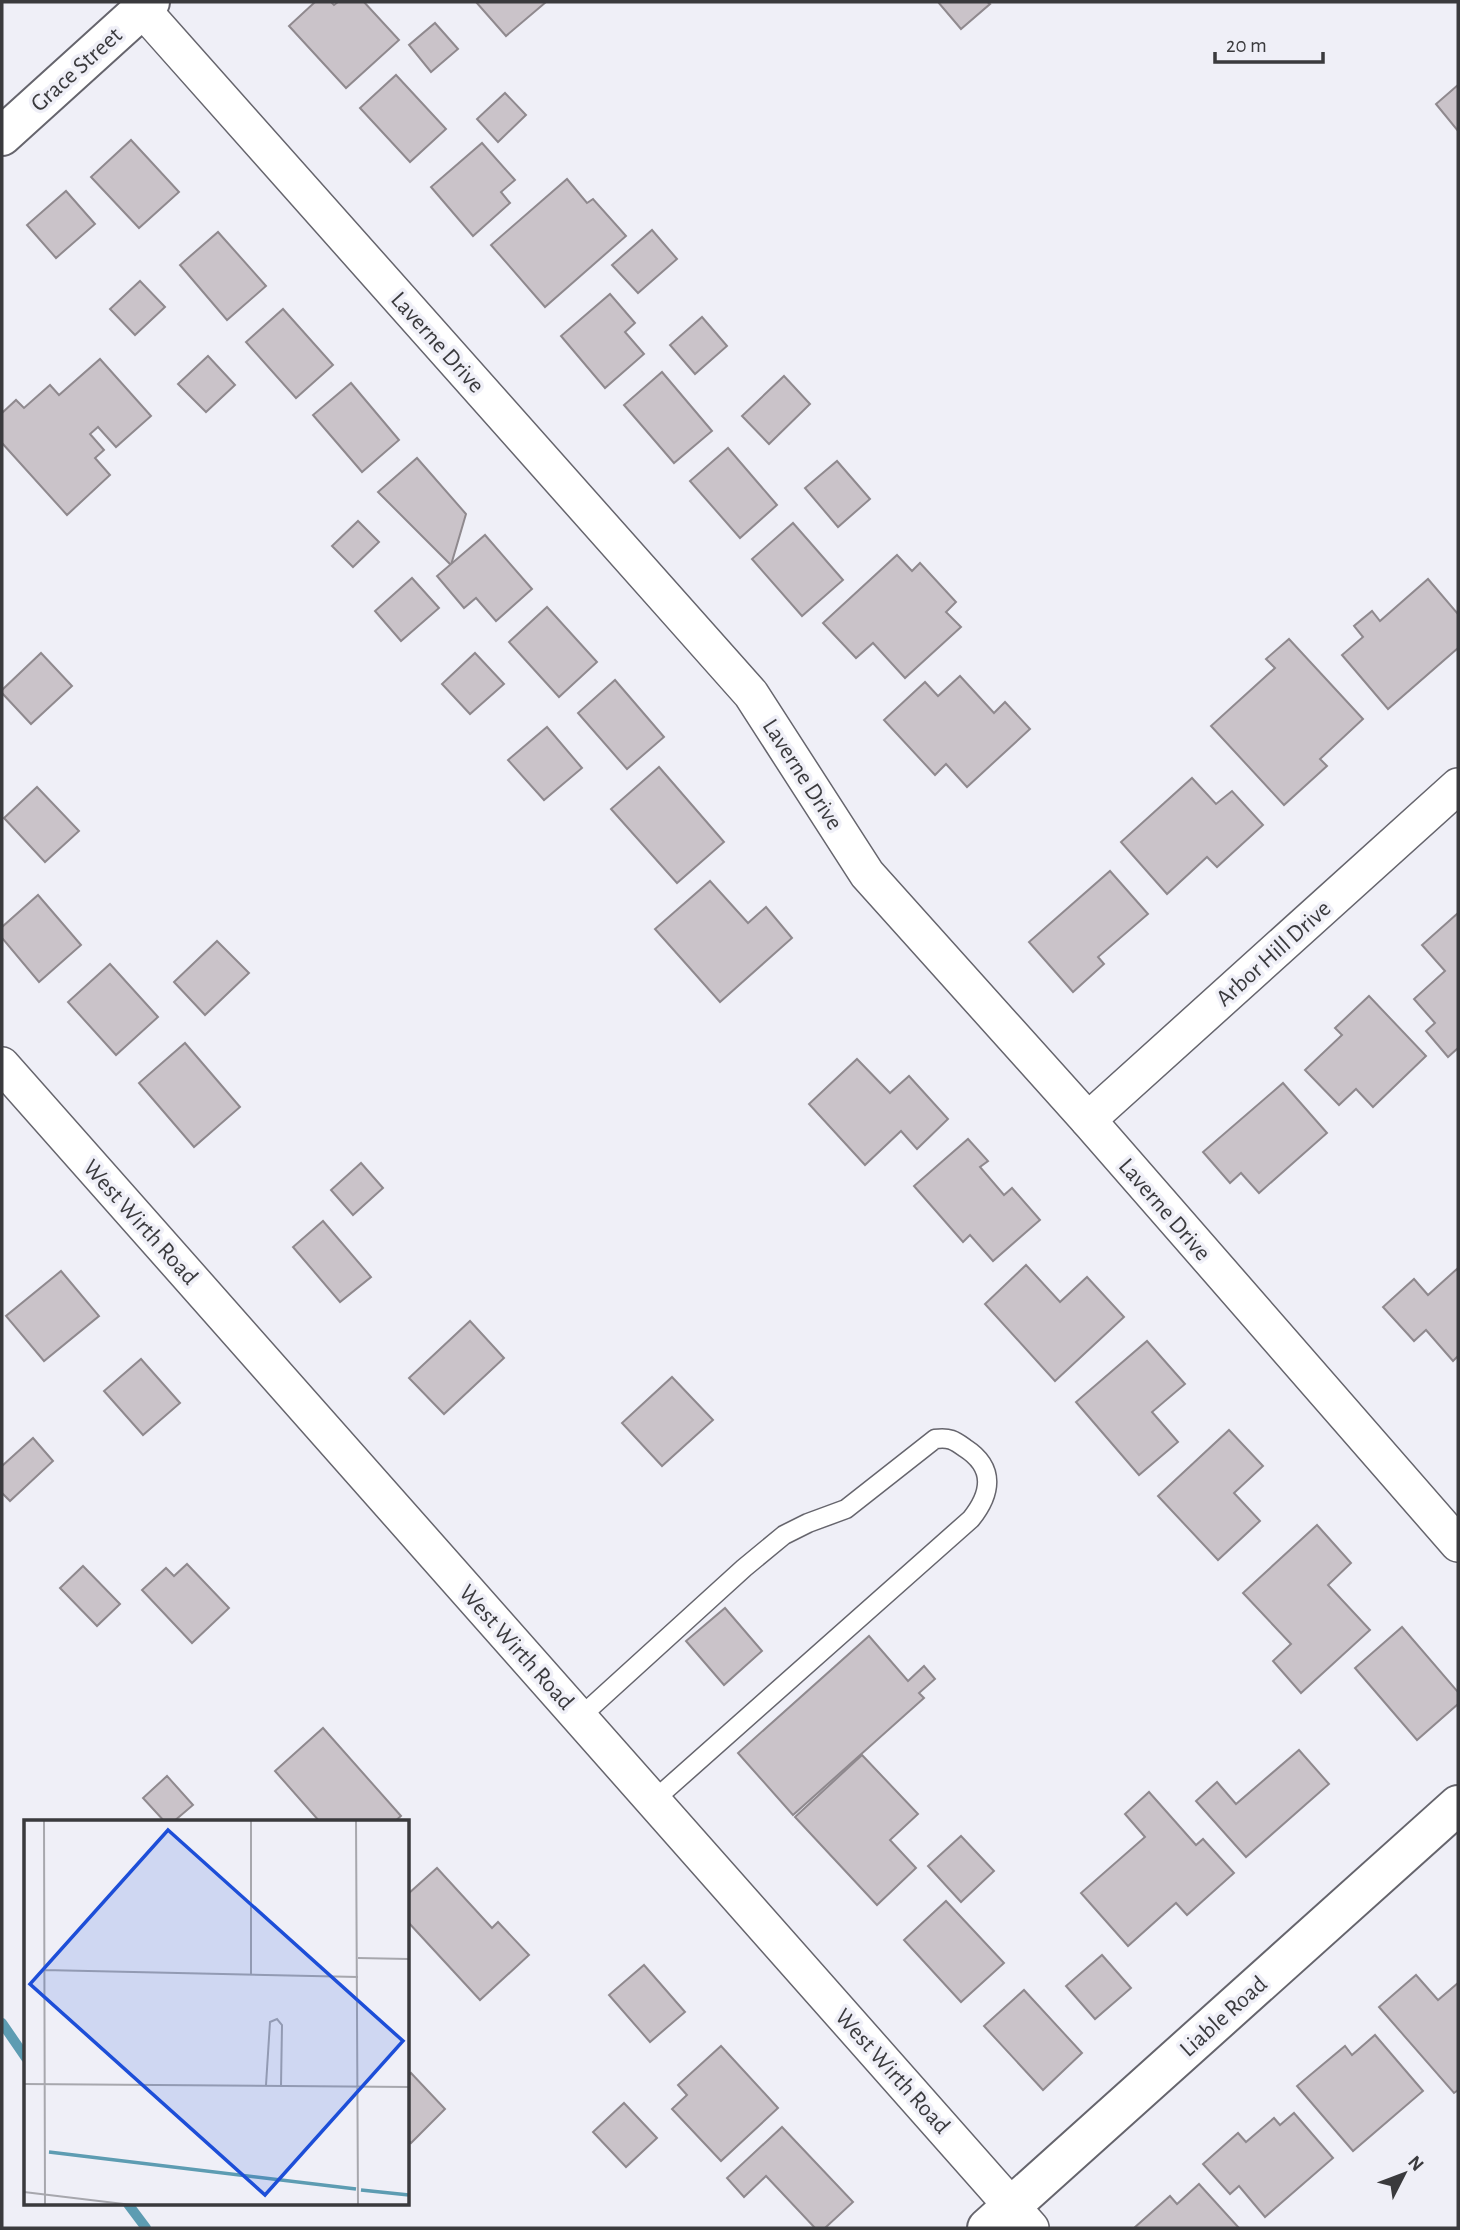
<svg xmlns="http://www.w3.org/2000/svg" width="1460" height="2230" viewBox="0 0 1460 2230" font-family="'Alegreya Sans',sans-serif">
  <rect width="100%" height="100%" fill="#efeff7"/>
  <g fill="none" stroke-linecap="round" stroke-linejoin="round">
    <g stroke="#5d9cb2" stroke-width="10">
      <path d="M2 2023 26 2058"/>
      <path d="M128 2204 146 2228"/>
    </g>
  </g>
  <g fill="#cac3c9" stroke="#8f898e" stroke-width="2">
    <path d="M315 2H331L334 5 338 2H364L399 40 346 88 289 26Z"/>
    <path d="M476 2H546L506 36Z"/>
    <path d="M938 2H987L990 4 961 29Z"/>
    <path d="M435 23 458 49 431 72 409 45Z"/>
    <path d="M396 75 446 129 410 162 360 108Z"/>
    <path d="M1458 85V131L1436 104Z"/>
    <path d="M505 93 526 115 498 142 477 119Z"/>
    <path d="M131 140 179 192 139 228 91 177Z"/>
    <path d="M482 143 515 180 501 192 510 203 473 236 431 187Z"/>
    <path d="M567 179 587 203 593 199 626 236 545 307 491 245Z"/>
    <path d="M66 191 95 224 56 258 27 225Z"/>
    <path d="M652 230 677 259 638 293 612 265Z"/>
    <path d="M218 232 266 286 227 320 180 265Z"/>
    <path d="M140 281 165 307 135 335 110 309Z"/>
    <path d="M610 294 635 323 625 332 644 354 605 388 561 336Z"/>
    <path d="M283 309 333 365 296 398 246 342Z"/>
    <path d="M702 317 727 346 695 374 670 345Z"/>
    <path d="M208 356 235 385 206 412 178 384Z"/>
    <path d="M100 359 151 416 116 447 98 427 90 434 104 450 95 458 110 475 67 515 2 443V413L16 400 24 408 50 385 59 395Z"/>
    <path d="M662 372 712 431 674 463 624 405Z"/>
    <path d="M784 376 810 404 769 444 742 416Z"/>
    <path d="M351 383 399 440 362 472 313 415Z"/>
    <path d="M728 448 777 505 740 538 690 481Z"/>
    <path d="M417 458 466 514 451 565 378 492Z"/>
    <path d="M837 461 870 499 838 527 805 488Z"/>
    <path d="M358 521 379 542 353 567 332 546Z"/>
    <path d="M793 523 843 580 802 616 752 559Z"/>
    <path d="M485 535 532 589 496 621 476 598 464 608 437 576Z"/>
    <path d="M897 555 912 571 920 563 956 602 946 612 961 627 905 678 873 643 856 658 823 623Z"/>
    <path d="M412 578 439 608 401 641 375 611Z"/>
    <path d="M1428 579 1458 614V648L1388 709 1342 655 1363 637 1354 626 1372 611 1380 621Z"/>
    <path d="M547 607 597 662 559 697 509 642Z"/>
    <path d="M1289 639 1363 719 1320 759 1327 766 1284 805 1211 726 1275 668 1266 659Z"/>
    <path d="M41 653 72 686 31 724 2 693V690Z"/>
    <path d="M475 653 504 684 470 714 442 684Z"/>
    <path d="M960 676 994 713 1005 702 1030 729 967 787 946 764 935 775 884 720 925 682 938 696Z"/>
    <path d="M615 680 664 737 627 769 578 713Z"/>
    <path d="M547 727 582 768 544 800 508 760Z"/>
    <path d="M659 767 724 842 677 883 611 809Z"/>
    <path d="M1192 778 1216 804 1232 791 1263 825 1217 867 1207 857 1167 894 1121 842Z"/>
    <path d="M37 787 79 831 45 862 4 818Z"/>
    <path d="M1110 871 1148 914 1098 957 1104 964 1073 992 1029 942Z"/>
    <path d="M710 881 748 923 766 907 792 938 720 1002 655 929Z"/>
    <path d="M38 895 81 945 39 982 2 938V927Z"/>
    <path d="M1458 913V1048L1448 1057 1426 1031 1435 1023 1414 999 1445 971 1422 945Z"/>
    <path d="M217 941 249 973 205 1015 174 982Z"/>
    <path d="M110 964 158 1017 116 1055 68 1002Z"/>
    <path d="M1369 996 1426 1056 1373 1107 1356 1089 1339 1105 1305 1070 1342 1035 1335 1028Z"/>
    <path d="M185 1043 240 1107 194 1147 139 1083Z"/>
    <path d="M857 1059 890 1093 909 1076 948 1119 917 1149 901 1131 865 1165 809 1104Z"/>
    <path d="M1283 1083 1327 1133 1259 1193 1241 1173 1230 1183 1203 1152Z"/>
    <path d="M968 1139 988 1161 980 1167 1004 1195 1012 1188 1040 1220 993 1261 970 1235 963 1242 914 1186Z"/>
    <path d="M361 1163 383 1188 353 1215 331 1190Z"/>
    <path d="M323 1221 371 1277 340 1302 293 1247Z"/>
    <path d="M1026 1265 1060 1302 1087 1277 1124 1317 1055 1381 985 1304Z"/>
    <path d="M1458 1268V1356L1453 1361 1426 1330 1414 1341 1383 1307 1414 1279 1428 1295Z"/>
    <path d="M61 1271 99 1316 44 1361 6 1316Z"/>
    <path d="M470 1321 504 1358 444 1414 409 1378Z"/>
    <path d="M1147 1341 1185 1384 1152 1412 1178 1442 1139 1475 1076 1402Z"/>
    <path d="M141 1359 180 1403 143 1435 104 1391Z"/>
    <path d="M672 1377 713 1420 662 1466 622 1423Z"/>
    <path d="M1229 1430 1263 1466 1234 1493 1260 1521 1218 1560 1158 1496Z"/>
    <path d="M33 1438 53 1461 10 1501 2 1493V1466Z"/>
    <path d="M1317 1525 1351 1563 1328 1585 1370 1630 1301 1693 1273 1661 1291 1644 1243 1593Z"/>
    <path d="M187 1564 229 1608 192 1643 142 1590 166 1568 174 1576Z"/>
    <path d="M83 1566 120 1604 97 1626 60 1588Z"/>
    <path d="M725 1608 762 1651 724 1685 686 1641Z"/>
    <path d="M1402 1627 1458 1692V1704L1417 1740 1355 1668Z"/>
    <path d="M869 1636 908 1681 924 1666 935 1679 919 1693 924 1698 793 1815 738 1753Z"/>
    <path d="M323 1728 401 1816 394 1822H320L275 1771Z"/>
    <path d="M1299 1750 1329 1784 1246 1857 1196 1801 1217 1782 1236 1804Z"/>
    <path d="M862 1755 918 1814 890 1840 916 1868 877 1905 795 1817Z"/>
    <path d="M167 1776 193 1805 173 1822H165L143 1798Z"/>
    <path d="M1149 1792 1196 1845 1203 1839 1234 1873 1187 1915 1176 1903 1128 1946 1081 1893 1145 1837 1125 1814Z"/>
    <path d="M961 1836 994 1871 961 1902 928 1866Z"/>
    <path d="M437 1868 492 1928 498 1922 529 1955 480 2000 408 1922V1894Z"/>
    <path d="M946 1901 1004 1963 961 2002 904 1940Z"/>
    <path d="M1102 1955 1131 1988 1095 2019 1066 1986Z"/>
    <path d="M644 1965 685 2012 650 2042 609 1995Z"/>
    <path d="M1416 1975 1438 2000 1458 1983V2090L1454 2093 1379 2007Z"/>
    <path d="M1024 1990 1082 2053 1043 2090 984 2026Z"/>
    <path d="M1375 2035 1423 2091 1353 2151 1297 2086 1345 2046 1352 2055Z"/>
    <path d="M721 2046 778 2108 721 2161 672 2109 687 2095 678 2085Z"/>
    <path d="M411 2073 445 2109 411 2143 408 2140V2076Z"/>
    <path d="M624 2103 657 2138 626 2167 593 2132Z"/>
    <path d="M1294 2113 1333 2158 1265 2217 1239 2186 1230 2194 1203 2164 1238 2133 1246 2142 1274 2118 1280 2125Z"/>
    <path d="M782 2127 853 2202 825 2228H815L766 2176 744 2197 727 2178Z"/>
    <path d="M1199 2184 1239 2228H1134L1170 2196 1177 2204Z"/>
  </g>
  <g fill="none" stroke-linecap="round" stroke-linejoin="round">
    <g stroke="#66656d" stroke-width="21">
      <path id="lane" d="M579 1718 744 1568 784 1535 808 1523 846 1509 935 1439C949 1437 954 1440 965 1448 996 1468 991 1494 971 1519L653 1801"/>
    </g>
    <g stroke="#66656d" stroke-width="38">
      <g id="street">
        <path d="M142 9 751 694 867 874 1088 1120 1458 1544"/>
        <path d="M2 1065 1031 2228"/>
        <path d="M1088 1120 1458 786"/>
      </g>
    </g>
    <g stroke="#66656d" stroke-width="42">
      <g id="secondary">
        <path d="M2 136 150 2"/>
        <path d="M987 2228 1458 1805"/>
      </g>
    </g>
    <use href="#lane" stroke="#fff" stroke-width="18"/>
    <use href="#street" stroke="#fff" stroke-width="35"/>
    <use href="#secondary" stroke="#fff" stroke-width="38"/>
  </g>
  <g text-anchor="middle" stroke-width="7" stroke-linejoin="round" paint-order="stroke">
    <g font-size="24" fill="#3a3a3d" stroke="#efeff7">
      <text transform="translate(76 69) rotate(-42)" y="8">Grace Street</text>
      <text transform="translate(438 342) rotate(48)" y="8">Laverne Drive</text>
      <text transform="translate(803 774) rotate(57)" y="8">Laverne Drive</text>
      <text transform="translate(1273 953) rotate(-42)" y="8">Arbor Hill Drive</text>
      <text transform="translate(1165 1209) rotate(49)" y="8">Laverne Drive</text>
      <text transform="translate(141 1222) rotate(48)" y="8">West Wirth Road</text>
      <text transform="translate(517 1647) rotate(48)" y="8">West Wirth Road</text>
      <text transform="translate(1223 2016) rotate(-42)" y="8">Liable Road</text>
      <text transform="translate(893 2071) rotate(48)" y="8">West Wirth Road</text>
    </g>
  </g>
  <g transform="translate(24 1820)">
    <rect width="385" height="385" fill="#efeff7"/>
    <path fill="none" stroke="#5d9cb2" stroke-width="3.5" d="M25 332 332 369M337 370 385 375"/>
    <path fill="none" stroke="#a7a7ad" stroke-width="2" d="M20 0 21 385M227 0V155M332 0 334 385M334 138 385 139M20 150 334 157M0 264 385 267M242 265 246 202 253 199 258 205 257 266M0 372 108 385"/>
    <path fill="#1d4ed8" fill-opacity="0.15" stroke="#1d4ed8" stroke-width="3.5" d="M144 10 379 221 241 375 6 164Z"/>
    <rect width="385" height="385" fill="none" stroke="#3a3a3d" stroke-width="3.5"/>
  </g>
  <rect width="1460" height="2230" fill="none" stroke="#3a3a3d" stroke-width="7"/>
  <g transform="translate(1404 2174) rotate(48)" stroke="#efeff7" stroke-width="5" paint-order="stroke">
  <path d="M0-5L12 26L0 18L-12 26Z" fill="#3a3a3d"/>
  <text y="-10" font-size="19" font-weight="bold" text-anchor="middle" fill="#3a3a3d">N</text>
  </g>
  <path d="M1215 52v10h108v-10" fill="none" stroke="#3a3a3d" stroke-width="3.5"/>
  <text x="1226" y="52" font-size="21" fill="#3a3a3d" stroke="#efeff7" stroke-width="5" paint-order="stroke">20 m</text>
</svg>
